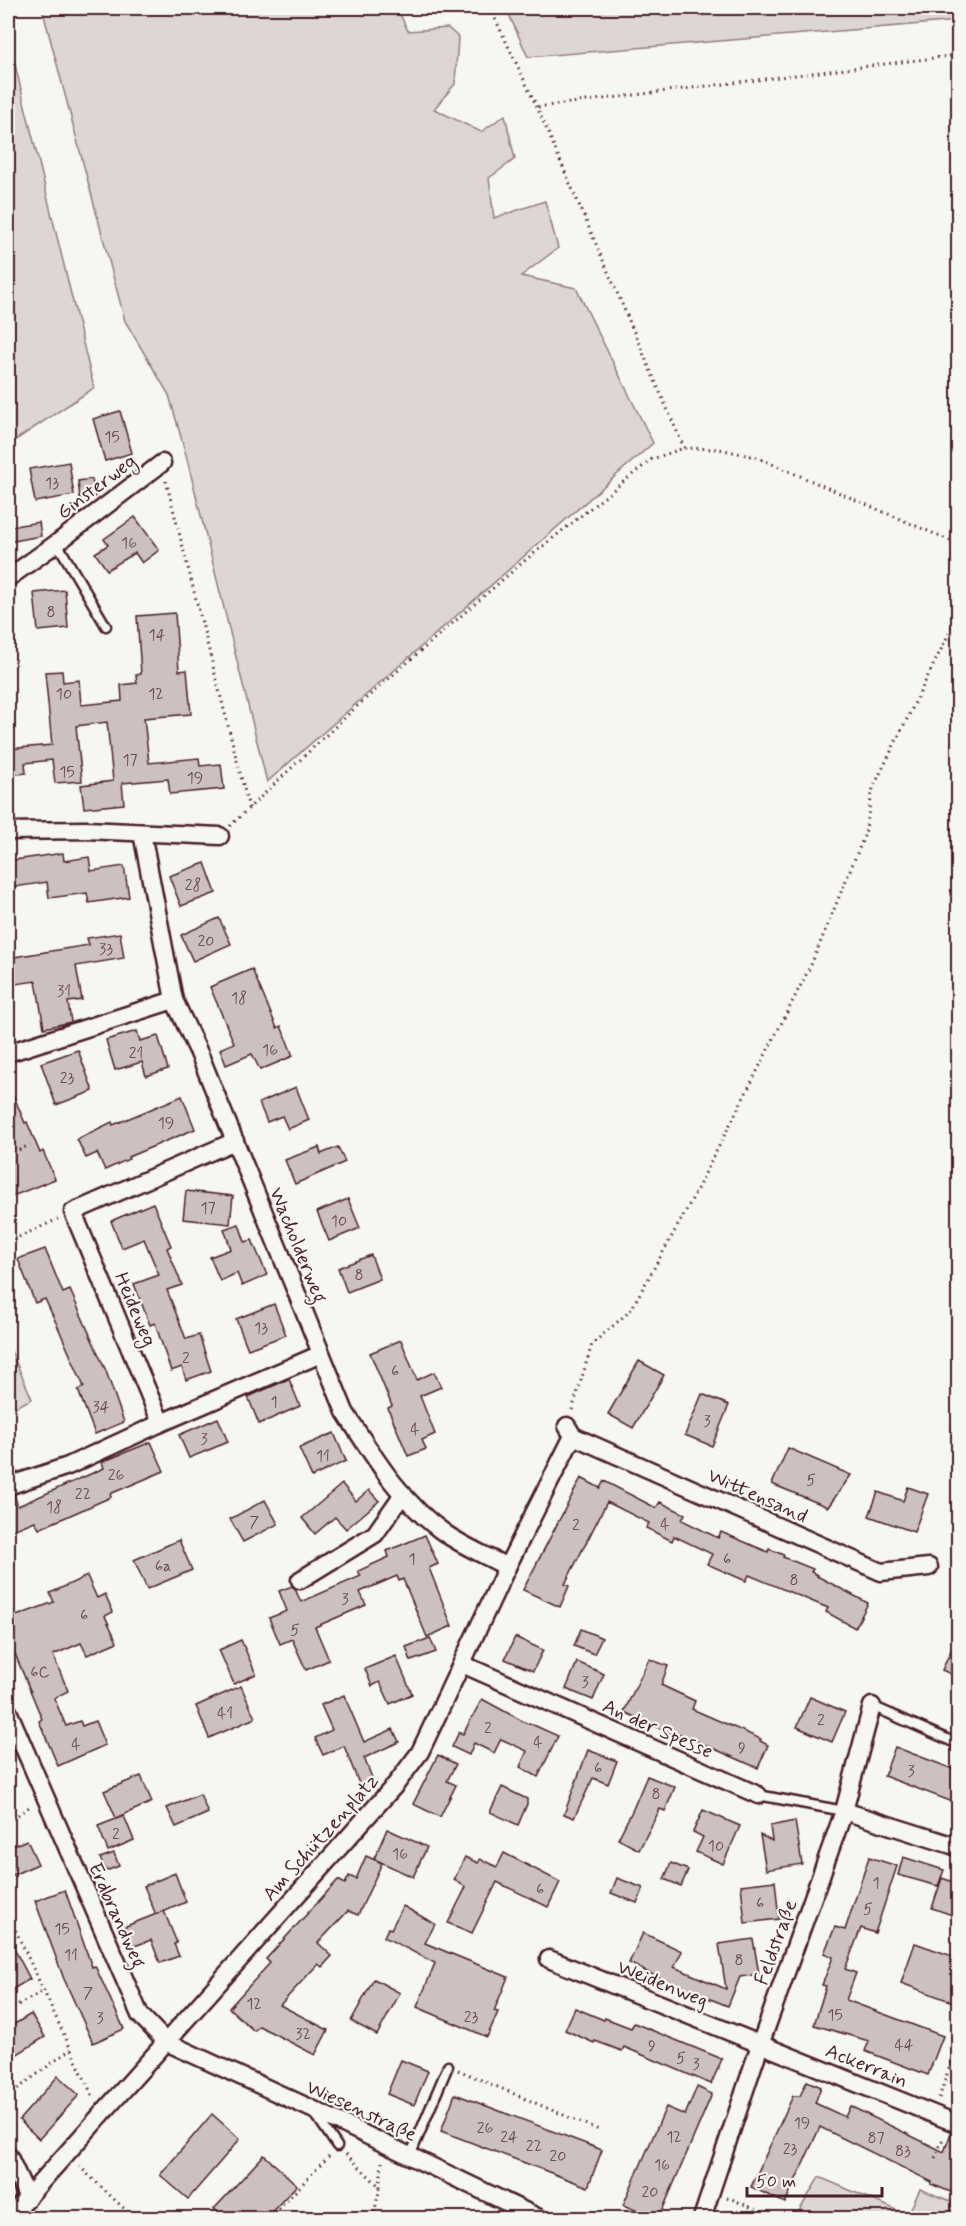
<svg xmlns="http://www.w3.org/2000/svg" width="966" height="2226" viewBox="0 0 966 2226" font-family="Mynerve,sans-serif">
  <rect width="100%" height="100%" fill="#f6f6f2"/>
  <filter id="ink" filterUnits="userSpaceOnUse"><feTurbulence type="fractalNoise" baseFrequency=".0167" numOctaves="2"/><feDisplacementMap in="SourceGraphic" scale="12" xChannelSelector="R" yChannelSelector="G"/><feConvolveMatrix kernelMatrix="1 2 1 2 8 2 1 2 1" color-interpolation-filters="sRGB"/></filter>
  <g filter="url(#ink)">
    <g fill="#ddd6d5" stroke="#947a80" stroke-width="1.5">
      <path d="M42 8H397L408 31 448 28 458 37 455 84 434 109 481 132 505 115 515 159 489 178 494 218 545 201 558 248 521 276 576 288 653 443 267 782 186 455 169 395 125 321Z"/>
      <path d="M506 8H958V21L528 57Z"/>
      <path d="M8 36 94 388 8 445Z"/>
      <path d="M8 1344 32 1399 11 1409 8 1402Z"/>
      <path d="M819 2177 908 2215 920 2189 958 2204V2218H795Z"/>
    </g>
    <g fill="#ccc1c0" stroke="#4a1f2b" stroke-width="1.5">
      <path d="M120 411 132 453 105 461 93 419Z"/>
      <path d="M69 462 74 495 35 502 29 469Z"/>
      <path d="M92 479 95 497 80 499 78 481Z"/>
      <path d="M135 517 159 550 142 563 135 553 107 570 95 553 108 545 104 539Z"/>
      <path d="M39 522 41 536 8 542V527Z"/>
      <path d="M65 590 68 628 38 631 34 593Z"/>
      <path d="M175 613 179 671 187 670 191 714 144 718 149 763 199 758 200 766 221 764 224 789 170 794 168 779 122 783 124 804 84 808 81 785 113 781 107 722 76 726 82 781 55 783 52 760 25 763 26 773 8 775V749L52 745 45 672 62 671 63 682 79 680 81 705 122 701 121 685 137 683 136 675 141 674 137 616Z"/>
      <path d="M63 853 64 861 89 857 91 871 124 866 129 897 89 903 87 893 49 898 47 882 8 888V861Z"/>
      <path d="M205 863 216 893 181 906 169 876Z"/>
      <path d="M219 918 231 944 193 961 181 935Z"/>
      <path d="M120 933 124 958 76 966 82 1000 68 1002 71 1022 44 1028 36 981 8 985V958L89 945 87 938Z"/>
      <path d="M252 969 277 1028 281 1026 293 1056 260 1070 252 1054 226 1065 220 1049 234 1043 210 987Z"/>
      <path d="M137 1031 140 1041 158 1036 168 1069 146 1076 142 1062 115 1070 106 1040Z"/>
      <path d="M78 1050 93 1091 56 1105 41 1063Z"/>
      <path d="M8 1083 25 1123 27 1122 40 1153 43 1151 55 1179 8 1198Z"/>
      <path d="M296 1087 309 1120 288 1129 282 1116 267 1122 259 1103Z"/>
      <path d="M182 1096 195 1129 128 1157 129 1159 105 1170 97 1153 86 1158 77 1139 112 1122 113 1125Z"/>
      <path d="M319 1147 321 1154 338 1147 345 1162 295 1184 285 1160Z"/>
      <path d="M186 1191 233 1196 230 1224 183 1219Z"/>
      <path d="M348 1199 360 1228 329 1241 317 1212Z"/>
      <path d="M153 1203 171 1246 167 1248 182 1285 167 1290 186 1339 199 1335 211 1371 186 1380 182 1367 171 1371 155 1323 150 1325 134 1284 159 1275 144 1239 122 1248 111 1221Z"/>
      <path d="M239 1224 245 1242 252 1240 267 1275 242 1286 237 1273 220 1281 210 1257 231 1249 224 1229Z"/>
      <path d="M45 1249 63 1293 70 1290 106 1371 124 1422 95 1434 78 1390 84 1387 58 1327 45 1299 35 1303 18 1259Z"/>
      <path d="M371 1255 380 1279 347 1292 338 1268Z"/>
      <path d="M274 1304 286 1335 248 1349 236 1319Z"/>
      <path d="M401 1340 417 1380 434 1372 441 1387 420 1396 435 1434 422 1440 426 1449 408 1456 388 1408 392 1406 370 1353Z"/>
      <path d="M639 1361 664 1375 633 1428 608 1414Z"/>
      <path d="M289 1379 300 1406 259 1424 248 1397Z"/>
      <path d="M702 1394 729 1405 712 1446 685 1435Z"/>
      <path d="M218 1418 228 1442 189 1458 179 1435Z"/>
      <path d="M334 1433 346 1461 312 1477 299 1448Z"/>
      <path d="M151 1442 164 1471 110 1494 111 1497 39 1529 35 1521 8 1532V1496L14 1495 18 1506 104 1468 102 1462Z"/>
      <path d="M788 1448 851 1475 828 1507 772 1484Z"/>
      <path d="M581 1478 600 1488 604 1481 656 1508 660 1502 685 1514 682 1520 718 1538 721 1532 768 1552 769 1549 784 1555 783 1557 813 1569 811 1572 818 1575 817 1576 868 1603 855 1628 826 1612 828 1608 749 1575 746 1581 707 1564 712 1554 674 1536 672 1541 646 1528 649 1523 607 1502 565 1584 569 1586 560 1607 523 1590Z"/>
      <path d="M342 1484 356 1501 369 1490 379 1501 346 1529 335 1517 315 1534 302 1518Z"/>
      <path d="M908 1487 928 1494 914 1532 869 1516 878 1492 903 1501Z"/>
      <path d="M265 1500 278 1524 243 1542 230 1519Z"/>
      <path d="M425 1535 438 1564 429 1568 452 1626 427 1637 403 1579 399 1581 397 1576 360 1592 366 1605 315 1627 329 1660 306 1670 292 1639 280 1644 269 1618 287 1611 279 1591 292 1586 295 1589 301 1602 361 1576 358 1571 389 1557 387 1551Z"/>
      <path d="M179 1540 192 1570 147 1589 134 1560Z"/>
      <path d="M87 1576 97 1598 105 1594 113 1612 105 1616 117 1642 87 1655 81 1643 53 1655 68 1691 54 1698 66 1726 80 1721 82 1726 95 1721 105 1745 58 1766 39 1721 42 1719 8 1637V1619L54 1602 50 1593Z"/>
      <path d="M581 1629 602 1638 594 1654 574 1646Z"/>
      <path d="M958 1635V1677L942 1670Z"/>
      <path d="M515 1637 543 1650 533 1671 505 1659Z"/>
      <path d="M430 1638 436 1652 411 1661 406 1647Z"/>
      <path d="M241 1640 256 1674 234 1684 219 1650Z"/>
      <path d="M396 1656 412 1694 390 1704 380 1682 372 1686 365 1669Z"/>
      <path d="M649 1659 668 1666 661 1685 695 1701 692 1709 761 1739 760 1741 768 1745 758 1768 680 1734 678 1737 624 1712Z"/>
      <path d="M577 1662 604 1674 593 1700 566 1689Z"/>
      <path d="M241 1686 255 1718 209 1738 196 1706Z"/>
      <path d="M344 1695 364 1742 393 1729 399 1742 364 1758 373 1780 360 1786 344 1746 323 1755 315 1738 332 1730 321 1705Z"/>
      <path d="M810 1697 845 1712 832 1742 797 1727Z"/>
      <path d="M482 1699 528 1724 529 1723 558 1736 538 1777 520 1767 527 1751 501 1739 494 1753 474 1743 469 1755 452 1747 459 1732 463 1734Z"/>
      <path d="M895 1747 958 1771V1804L884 1776Z"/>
      <path d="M588 1750 617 1761 608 1784 593 1778 574 1818 564 1814Z"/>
      <path d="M438 1755 456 1764 447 1781 456 1785 440 1817 413 1804Z"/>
      <path d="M141 1776 152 1802 116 1818 104 1791Z"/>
      <path d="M647 1776 675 1787 665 1811 660 1809 639 1850 618 1839 633 1809Z"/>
      <path d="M502 1787 527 1799V1804L518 1825 490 1812Z"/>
      <path d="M200 1794 208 1813 176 1827 167 1808Z"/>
      <path d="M703 1810 740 1826 723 1864 696 1852 703 1837 693 1832Z"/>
      <path d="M124 1816 134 1840 108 1851 98 1826Z"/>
      <path d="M795 1821 802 1864 766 1870 760 1835 772 1841 770 1826Z"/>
      <path d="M387 1829 427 1847 413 1877 374 1859Z"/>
      <path d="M27 1840 38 1864 8 1877V1848Z"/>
      <path d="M114 1853 119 1866 106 1871 100 1858Z"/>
      <path d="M504 1853 560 1882 548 1907 497 1882 472 1933 448 1923 466 1887 454 1880 465 1857 478 1863 480 1859 497 1867Z"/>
      <path d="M366 1856 382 1863 358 1915 348 1911 318 1943 332 1956 322 1967 318 1964 280 2005 328 2030 315 2055 259 2026 254 2031 229 2008 270 1963 266 1959 338 1880 345 1884 349 1876 356 1879Z"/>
      <path d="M869 1857 897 1866 875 1933 861 1928 845 1969 856 1973 846 2000 943 2036 928 2075 865 2051 869 2041 814 2025 826 1986 822 1985 833 1957 824 1953 835 1927 845 1930Z"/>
      <path d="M903 1857 944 1870 938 1886 898 1875Z"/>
      <path d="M671 1863 688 1870 681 1886 664 1879Z"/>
      <path d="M175 1873 186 1902 156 1915 144 1886Z"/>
      <path d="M617 1878 643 1888 637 1903 611 1893Z"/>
      <path d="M942 1878 958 1884V1917L932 1908Z"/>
      <path d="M775 1881 779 1919 745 1923 741 1885Z"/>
      <path d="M65 1890 92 1967 95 1966 124 2029 93 2043 64 1979 35 1901Z"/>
      <path d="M403 1906 435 1924 425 1943 508 1977 494 2011 498 2012 487 2037 417 2007 435 1963 384 1937 388 1928 391 1929Z"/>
      <path d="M164 1911 177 1943 174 1944 179 1956 160 1963 151 1940 129 1948 121 1928Z"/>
      <path d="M643 1933 682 1951 674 1967 726 1989 719 1944 753 1939 759 1974 740 1977 728 2006 667 1982 629 1963Z"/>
      <path d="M8 1937 30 1979 8 1992Z"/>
      <path d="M915 1943 958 1958V2004L901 1983Z"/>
      <path d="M374 1979 400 1993 377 2035 351 2021Z"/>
      <path d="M575 2008 604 2020 605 2018 631 2028 634 2023 722 2059 711 2084 624 2047 622 2051 595 2041 594 2043 565 2030Z"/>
      <path d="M31 2014 45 2037 8 2060V2028Z"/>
      <path d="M401 2060 428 2071 414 2105 387 2094Z"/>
      <path d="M58 2076 79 2095 39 2139 19 2120Z"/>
      <path d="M807 2081 821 2087 815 2103 845 2117 850 2106 944 2152 951 2133 958 2134V2195L931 2184 932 2182 820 2127 785 2203 751 2187 793 2096H800Z"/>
      <path d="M697 2087 712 2094 659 2218H655L623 2205 666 2107 685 2115Z"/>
      <path d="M455 2094 602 2150 588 2187 441 2131Z"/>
      <path d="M212 2114 240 2139 188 2199 160 2175Z"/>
      <path d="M264 2155 297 2185 266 2218H225L214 2209Z"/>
    </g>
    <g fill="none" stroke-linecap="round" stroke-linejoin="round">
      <g stroke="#4a1f2b" stroke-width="13">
        <g id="lane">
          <path d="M57 543 106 626"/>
          <path d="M872 1706 958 1744"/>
          <path d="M758 1795 844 1811"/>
          <path d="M316 2115 337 2146"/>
          <path d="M410 2156 448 2066"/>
        </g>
      </g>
      <g stroke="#4a1f2b" stroke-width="21">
        <g id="street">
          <path d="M8 578 57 543 162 463"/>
          <path d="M8 831 86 830 220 836"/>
          <path d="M142 833 174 1000 199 1053 345 1412C373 1456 402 1504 446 1534 465 1547 487 1556 507 1567"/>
          <path d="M8 1053 174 1000"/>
          <path d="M235 1141 73 1212 161 1423 321 1354"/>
          <path d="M573 1436 881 1572 929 1567"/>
          <path d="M8 1486 68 1466 161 1423"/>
          <path d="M300 1580 375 1534 403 1494"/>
          <path d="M462 1664 758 1795"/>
          <path d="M8 1711 140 2015 166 2042 312 2109 539 2218"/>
          <path d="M844 1811 958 1847"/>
          <path d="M549 1959 958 2124"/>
          <path d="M8 2155 28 2198"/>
          <path d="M9 2218 396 1784 420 1752 507 1567 573 1436 567 1426"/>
          <path d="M702 2218 760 2045 844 1811 872 1706"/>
        </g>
      </g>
      <g stroke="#4a1f2b" stroke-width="3" stroke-dasharray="1.5 4.5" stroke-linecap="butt">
        <path d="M490 8 537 107 684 448"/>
        <path d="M538 107 958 55"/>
        <path d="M166 481 249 808"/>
        <path d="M230 826 356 707 523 562 652 459 684 448 719 449 756 457 958 544"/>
        <path d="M8 1155 30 1145"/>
        <path d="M8 1242 58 1219"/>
        <path d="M572 1410 592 1344 630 1311 686 1211 811 965 865 834 873 788 958 615"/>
        <path d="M8 1435 12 1445"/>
        <path d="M8 1822 32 1805"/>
        <path d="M8 1933 14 1927 93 2097"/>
        <path d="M8 2011 45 1990"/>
        <path d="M458 2070 601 2131"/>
        <path d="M8 2096 71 2049"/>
        <path d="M939 2098 958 2041"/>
        <path d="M346 2154 380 2187 373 2218"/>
        <path d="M935 2158 944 2136"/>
        <path d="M79 2166 134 2218"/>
        <path d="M380 2187 382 2162"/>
        <path d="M727 2197 776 2218"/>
        <path d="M270 2218 329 2156"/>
      </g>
      <use href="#lane" stroke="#f6f6f2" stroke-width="8"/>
      <use href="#street" stroke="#f6f6f2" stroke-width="16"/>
    </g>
  </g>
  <g text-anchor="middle" stroke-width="4.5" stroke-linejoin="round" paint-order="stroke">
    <g font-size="16" fill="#6a4850">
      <text x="112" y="442">15</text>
      <text x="52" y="488">13</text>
      <text x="129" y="548">16</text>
      <text x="51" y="617">8</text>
      <text x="157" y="640">14</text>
      <text x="64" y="699">10</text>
      <text x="156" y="699">12</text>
      <text x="130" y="765">17</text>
      <text x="67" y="777">15</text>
      <text x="195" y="783">19</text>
      <text x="193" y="890">28</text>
      <text x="206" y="946">20</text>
      <text x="106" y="954">33</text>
      <text x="64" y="996">31</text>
      <text x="239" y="1003">18</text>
      <text x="270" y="1055">16</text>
      <text x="136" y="1058">21</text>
      <text x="67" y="1083">23</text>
      <text x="166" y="1128">19</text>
      <text x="208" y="1213">17</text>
      <text x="339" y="1226">10</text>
      <text x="359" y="1280">8</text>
      <text x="261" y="1333">13</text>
      <text x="186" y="1363">2</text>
      <text x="395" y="1376">6</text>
      <text x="274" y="1407">1</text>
      <text x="101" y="1412">34</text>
      <text x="707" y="1426">3</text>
      <text x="415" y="1434">4</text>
      <text x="204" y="1444">3</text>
      <text x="323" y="1461">11</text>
      <text x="116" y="1480">26</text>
      <text x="811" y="1485">5</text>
      <text x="83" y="1499">22</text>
      <text x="54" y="1512">18</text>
      <text x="254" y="1527">7</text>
      <text x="665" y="1529">4</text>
      <text x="576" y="1530">2</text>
      <text x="412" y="1564">1</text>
      <text x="727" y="1564">6</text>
      <text x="163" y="1571">6a</text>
      <text x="794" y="1585">8</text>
      <text x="345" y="1604">3</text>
      <text x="84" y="1620">6</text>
      <text x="295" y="1635">5</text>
      <text x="40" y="1677">6C</text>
      <text x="585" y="1687">3</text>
      <text x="225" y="1718">41</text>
      <text x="821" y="1725">2</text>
      <text x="488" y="1733">2</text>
      <text x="538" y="1747">4</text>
      <text x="76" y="1749">4</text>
      <text x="742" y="1753">9</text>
      <text x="598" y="1773">6</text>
      <text x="911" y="1776">3</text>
      <text x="656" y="1799">8</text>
      <text x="116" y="1839">2</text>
      <text x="716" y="1851">10</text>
      <text x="400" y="1859">16</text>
      <text x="876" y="1888">1</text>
      <text x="540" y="1894">6</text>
      <text x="760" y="1908">6</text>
      <text x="868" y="1914">5</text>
      <text x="62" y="1934">15</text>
      <text x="71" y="1960">11</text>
      <text x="739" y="1965">8</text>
      <text x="88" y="1998">7</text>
      <text x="254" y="2009">12</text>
      <text x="835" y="2020">15</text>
      <text x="471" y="2022">23</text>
      <text x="100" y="2023">3</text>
      <text x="303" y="2039">32</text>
      <text x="904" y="2050">44</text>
      <text x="652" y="2051">9</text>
      <text x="681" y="2063">5</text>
      <text x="696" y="2069">3</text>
      <text x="802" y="2128">19</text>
      <text x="485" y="2133">26</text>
      <text x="509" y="2142">24</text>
      <text x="674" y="2142">12</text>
      <text x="876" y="2143">87</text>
      <text x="534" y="2151">22</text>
      <text x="790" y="2154">23</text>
      <text x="903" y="2156">83</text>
      <text x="558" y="2161">20</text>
      <text x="662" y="2170">16</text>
      <text x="650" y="2197">20</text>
    </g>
    <g font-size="20" fill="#4a1f2b" stroke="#f6f6f2">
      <text transform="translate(96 486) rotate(-37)" y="7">Ginsterweg</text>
      <text transform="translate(299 1245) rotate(68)" y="7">Wacholderweg</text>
      <text transform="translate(136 1309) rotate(67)" y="7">Heideweg</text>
      <text transform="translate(758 1495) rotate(24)" y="7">Wittensand</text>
      <text transform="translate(658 1728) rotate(24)" y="7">An der Spesse</text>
      <text transform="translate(320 1837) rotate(-48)" y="7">Am Schützenplatz</text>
      <text transform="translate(118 1915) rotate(66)" y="7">Erdbrandweg</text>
      <text transform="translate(775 1942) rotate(-70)" y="7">Feldstraße</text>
      <text transform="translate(663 1983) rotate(22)" y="7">Weidenweg</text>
      <text transform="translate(867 2065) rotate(22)" y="7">Ackerrain</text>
      <text transform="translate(362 2110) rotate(25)" y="7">Wiesenstraße</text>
    </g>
  </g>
  <rect width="966" height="2226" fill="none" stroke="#f6f6f2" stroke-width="30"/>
  <rect x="15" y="15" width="936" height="2196" fill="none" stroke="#4a1f2b" stroke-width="2" filter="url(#ink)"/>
  <path d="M747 2187v9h135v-9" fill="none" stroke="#4a1f2b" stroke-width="3"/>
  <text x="756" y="2187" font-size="18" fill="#4a1f2b" stroke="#f6f6f2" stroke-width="4.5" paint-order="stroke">50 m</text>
</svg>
